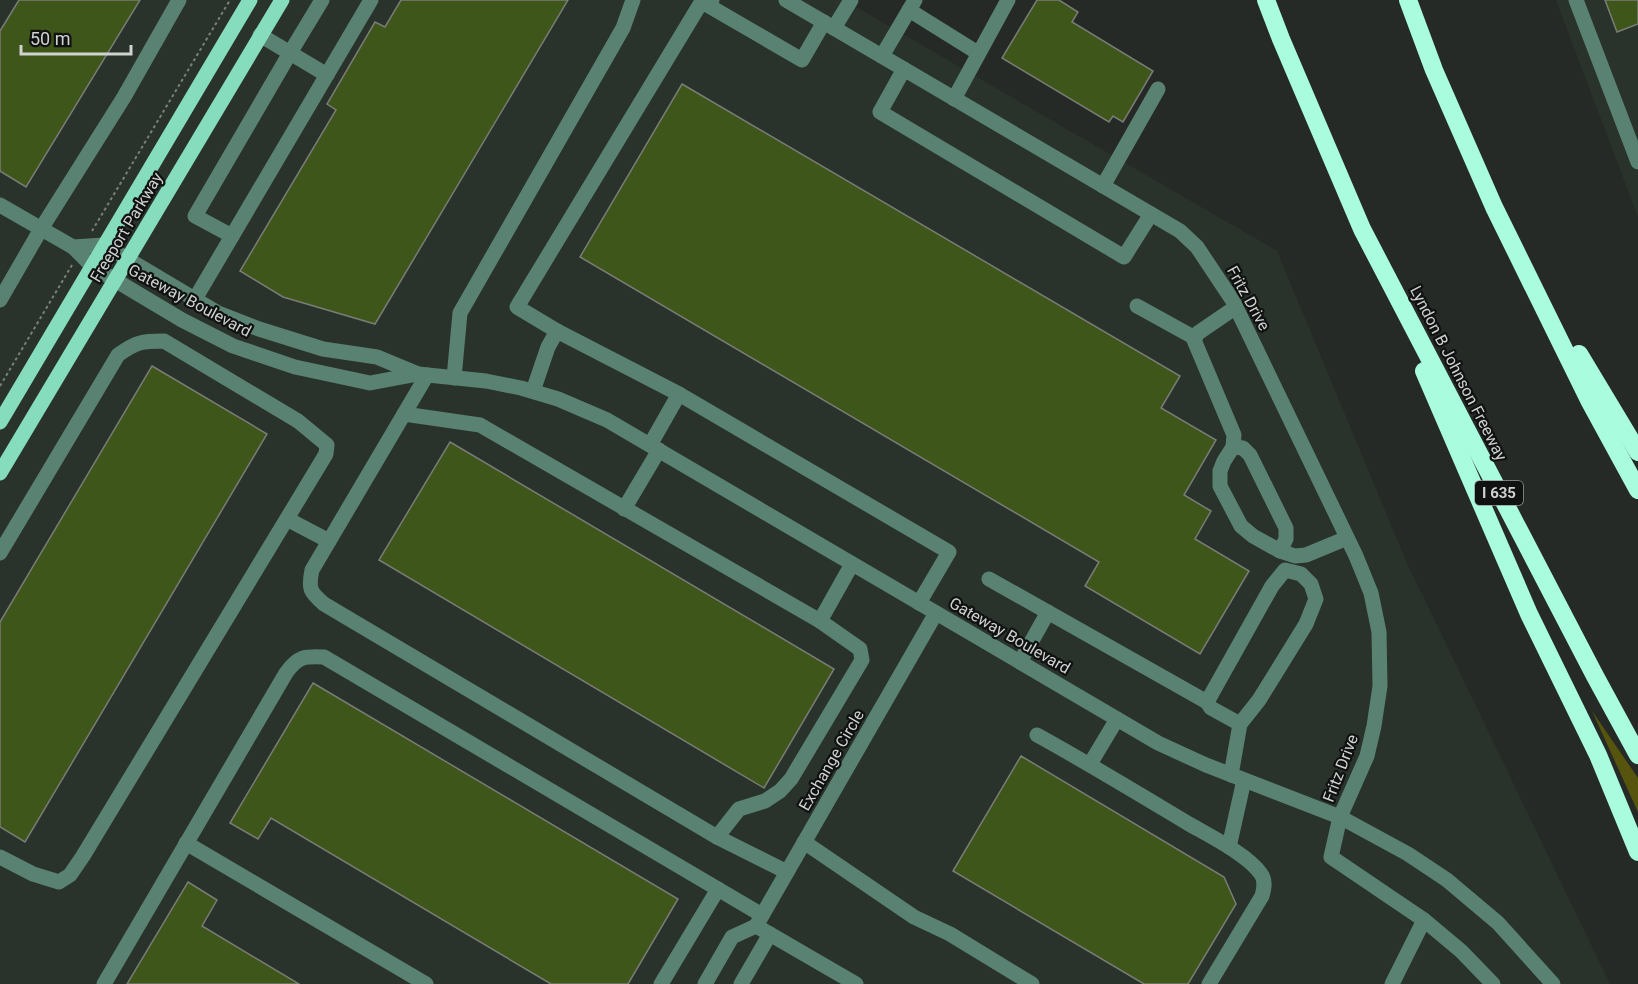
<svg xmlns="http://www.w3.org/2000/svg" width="1638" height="984" viewBox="0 0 1638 984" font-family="Roboto,sans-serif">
  <rect width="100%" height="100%" fill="#262a26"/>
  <g fill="#2a332b">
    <path d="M0 0H844L1277 251 1406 561 1610 984H0Z"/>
    <path d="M1556 0H1638V217Z"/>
  </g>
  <path fill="#56540d" d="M1592 711 1638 778V812Z"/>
  <g fill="#3e5619" stroke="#797c77" stroke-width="1.5">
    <path d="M19 0H140L26 187 0 171V31Z"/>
    <path d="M401 0H568L375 324 283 297 240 271 336 110 327 104 375 22 385 27Z"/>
    <path d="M1037 0H1059L1078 12 1072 22 1153 71 1123 122 1113 116 1109 122 1002 58Z"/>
    <path d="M1605 0H1638V24L1617 32Z"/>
    <path d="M682 84 1180 376 1161 408 1216 440 1184 495 1211 511 1195 539 1249 571 1200 654 1085 586 1099 562 580 257Z"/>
    <path d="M152 366 267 434 25 842 0 827V622Z"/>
    <path d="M450 442 834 669 764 788 379 560Z"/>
    <path d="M313 683 678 899 628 984H551L271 818 258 839 230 823Z"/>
    <path d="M1021 756 1224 877 1236 904 1188 984H1144L953 871Z"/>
    <path d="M188 882 217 900 202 926 299 984H127Z"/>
  </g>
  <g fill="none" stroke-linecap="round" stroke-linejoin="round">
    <g stroke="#7b7f7c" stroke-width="2" stroke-dasharray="3 3" stroke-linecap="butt">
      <path d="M92 231 230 0"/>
      <path d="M0 386 72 265"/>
    </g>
    <g stroke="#598273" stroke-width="15">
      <path d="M712 0 709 6 802 60 824 22"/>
      <path d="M786 0 1180 231 1197 247 1233 301 1356 556 1371 593 1379 632 1380 686 1374 726 1367 756 1340 817 1331 857 1424 920 1461 951 1493 984"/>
      <path d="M1576 0 1638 162"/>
      <path d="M909 10 978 53"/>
      <path d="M834 28 851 0"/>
      <path d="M260 35 327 75"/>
      <path d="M882 56 915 0"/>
      <path d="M904 69 880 112 1124 257 1151 214"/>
      <path d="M954 99 1008 0"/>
      <path d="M1103 186 1158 89"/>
      <path d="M0 205 73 247 92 266 115 280 182 320 233 346 295 367 370 383 418 374"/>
      <path d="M232 236 195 216 290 53 322 0"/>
      <path d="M73 247 104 245 218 313 259 329 323 349 377 357 418 374 486 381 521 388 558 399 607 420 1158 743 1206 765 1340 817 1408 854 1447 880 1498 923 1553 984"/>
      <path d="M195 299 371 0"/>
      <path d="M0 300 41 229 124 97 179 0"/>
      <path d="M1137 306 1195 338"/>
      <path d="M1236 307 1198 333 1194 340 1234 435 1233 447 1224 461 1220 471V486L1241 526 1253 536 1280 551 1295 556 1306 555 1347 538"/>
      <path d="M557 331 517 307 702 1 709 6"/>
      <path d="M427 375 312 570C308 589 310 592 324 604L717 837 787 872"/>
      <path d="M454 378 460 313 623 28 633 0"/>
      <path d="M533 391 548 347 557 331 679 394"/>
      <path d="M404 414 480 425 820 621 852 564"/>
      <path d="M650 445 679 394 949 552 919 603"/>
      <path d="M1233 447 1243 448 1250 455 1286 528V539L1280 551"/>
      <path d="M624 509 659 450"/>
      <path d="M287 519 329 541"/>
      <path d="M0 553 118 355C136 342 142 341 164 341L298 421 327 445 326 454 83 856 70 875 59 882 33 874 0 857"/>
      <path d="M989 579 1207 702"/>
      <path d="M1020 662 1048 612"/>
      <path d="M1037 735C1088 763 1139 794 1189 824 1210 836 1248 855 1261 874 1266 881 1264 889 1262 896L1209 984"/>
      <path d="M1090 764 1117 719"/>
      <path d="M1231 775 1240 724 1259 700 1306 624 1316 599 1311 584 1301 574 1285 570 1272 586 1207 702 1211 708 1240 724"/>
      <path d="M717 837 739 809 765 801 780 791 791 779 862 660 860 649 820 621"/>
      <path d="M804 842 914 917 950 934 1032 984"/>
      <path d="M186 843 426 984"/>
      <path d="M1229 847 1244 780"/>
      <path d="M756 926 936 613"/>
      <path d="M756 926 856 984"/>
      <path d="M104 984 286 673C298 656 305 656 324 657L762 915"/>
      <path d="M661 984 718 889"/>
      <path d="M705 984 732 937 756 926"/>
      <path d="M741 984 770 934"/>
      <path d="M1392 984 1424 920"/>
    </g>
    <g stroke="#85ddbe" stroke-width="15">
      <path d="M0 422 250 0"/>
      <path d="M0 473 282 0"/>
    </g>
    <g stroke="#a9fcde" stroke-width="18">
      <path d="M1266 0 1281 39 1362 229 1595 676 1638 755"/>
      <path d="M1408 0 1434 70 1494 207 1590 402 1638 490"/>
      <path d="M1579 354 1638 452"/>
      <path d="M1424 371 1529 614 1598 755 1638 852"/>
    </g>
  </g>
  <g text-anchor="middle" stroke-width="4.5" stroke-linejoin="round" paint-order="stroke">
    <rect fill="#101211" stroke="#969897" stroke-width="1.5" x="1475" y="481" width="48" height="24" rx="4.5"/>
    <g font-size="15" font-weight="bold" fill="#cfd2d0">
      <text x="1499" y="498">I 635</text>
    </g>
    <g font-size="16" fill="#cfd2d0" stroke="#101211">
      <text transform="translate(126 227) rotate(-59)" y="6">Freeport Parkway</text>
      <text transform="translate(1249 298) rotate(61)" y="6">Fritz Drive</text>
      <text transform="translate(190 300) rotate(28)" y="6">Gateway Boulevard</text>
      <text transform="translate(1459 373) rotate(63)" y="6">Lyndon B Johnson Freeway</text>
      <text transform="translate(1010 635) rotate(30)" y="6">Gateway Boulevard</text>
      <text transform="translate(831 760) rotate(-60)" y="6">Exchange Circle</text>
      <text transform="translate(1340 768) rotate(-69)" y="6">Fritz Drive</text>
    </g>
  </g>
  <path d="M21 45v9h110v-9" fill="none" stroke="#cfd2d0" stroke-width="3"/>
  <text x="30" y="45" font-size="18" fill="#cfd2d0" stroke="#101211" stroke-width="4.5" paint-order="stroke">50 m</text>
</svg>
